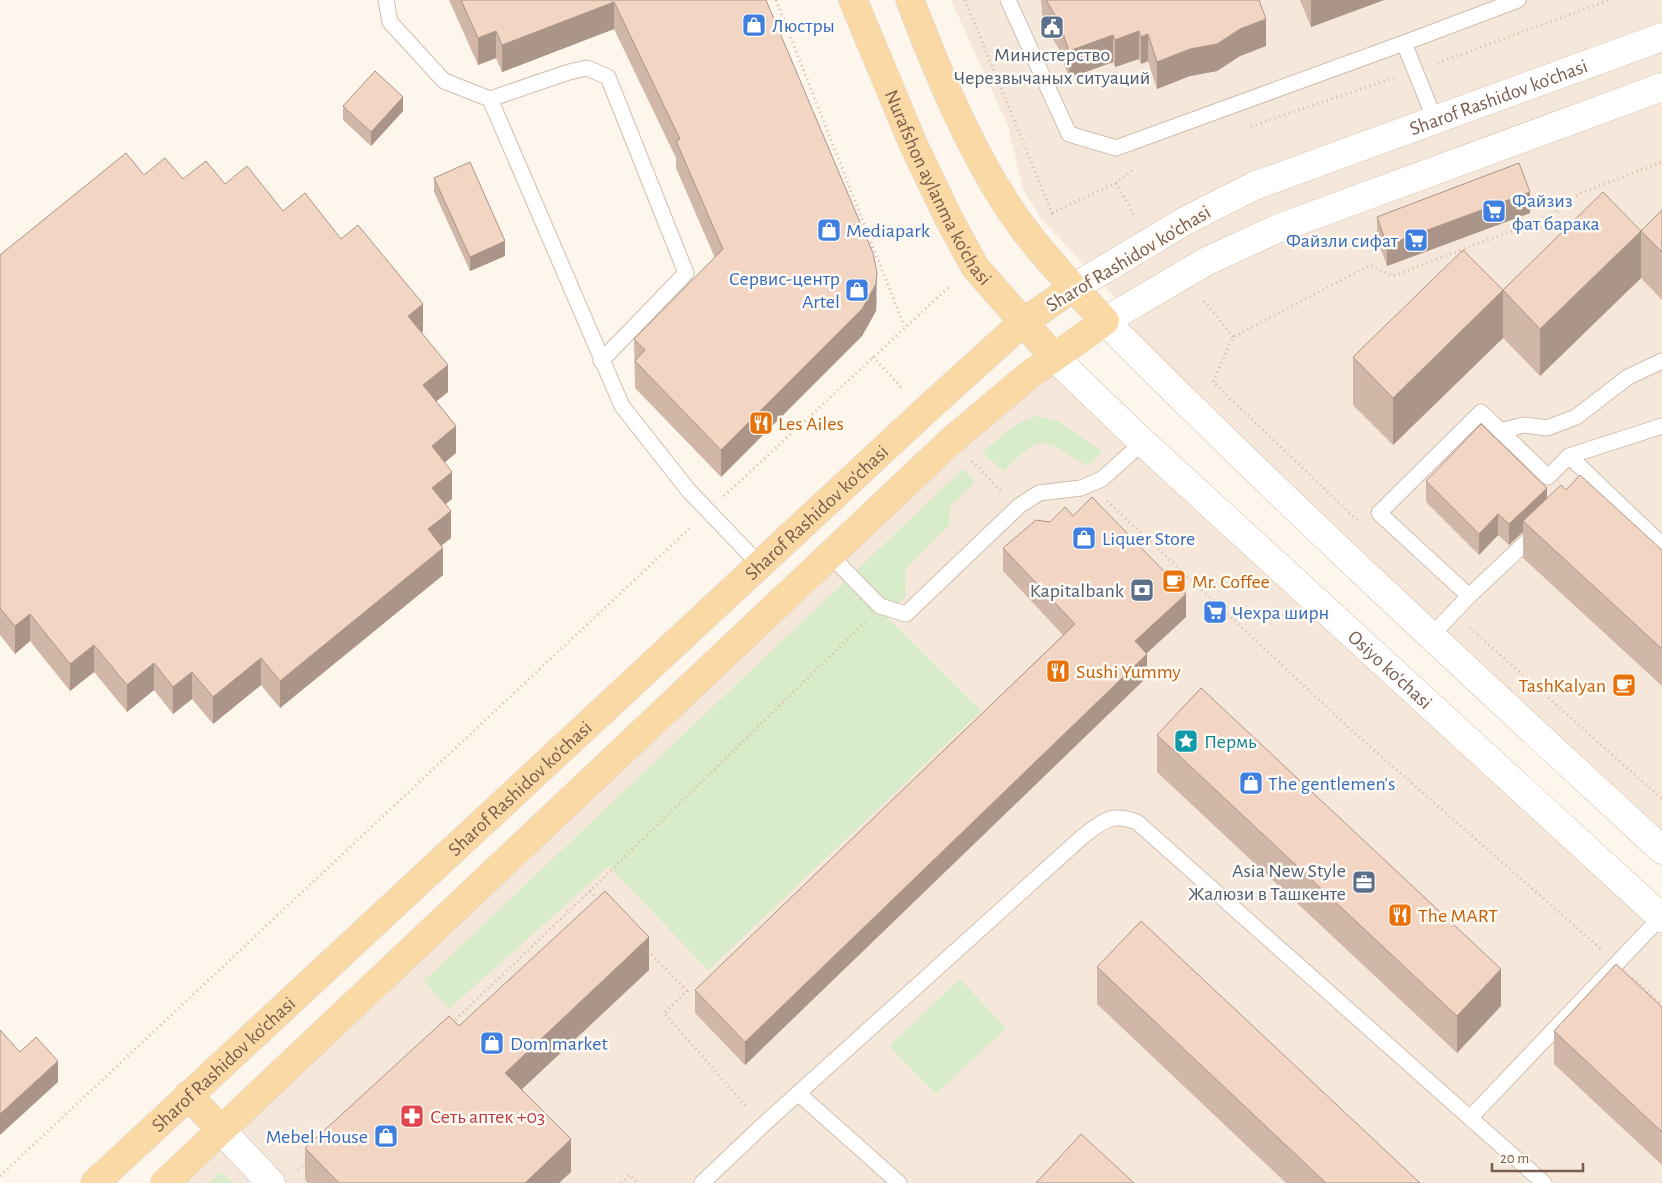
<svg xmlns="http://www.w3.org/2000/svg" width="1662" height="1183" viewBox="0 0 1662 1183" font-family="'Alegreya Sans',sans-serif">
  <rect width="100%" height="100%" fill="#fdf6ec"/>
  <g fill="#f5e8da">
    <path d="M951 0H1662V850L1105 321 1125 308 1042 220 1023 190 1008 126Z"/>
    <path d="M1054 357 1662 918V1183H165Z"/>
  </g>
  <g fill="#d8ecc9">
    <path d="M1036 416 1058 421 1102 451 1087 466C1042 439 1044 431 1004 471L982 453C999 438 1014 423 1036 416Z"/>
    <path d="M963 469 975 482 949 508 950 524 905 570 906 596 885 615 981 711 708 970 609 866 449 1009 424 981Z"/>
    <path d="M960 979 1006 1028 936 1094 889 1046Z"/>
    <path d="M221 1172 233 1183H209Z"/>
  </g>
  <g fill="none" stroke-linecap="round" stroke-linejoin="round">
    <g stroke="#d1beb0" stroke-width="17">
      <g id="lane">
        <path d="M386 0 390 22 444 81 490 99 622 406 689 491 760 565"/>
        <path d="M1008 0 1069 134 1116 148 1404 43"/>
        <path d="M490 99 569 72 587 68 608 77 686 273 601 361"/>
        <path d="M1435 120 1404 43 1518 0"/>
        <path d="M1500 431 1524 425 1547 428 1576 417 1628 377 1662 361"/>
        <path d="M1569 456 1662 545"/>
        <path d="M1574 498 1593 479"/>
        <path d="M830 555 880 606 906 614 1019 506 1039 493 1081 488 1102 479 1143 442"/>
        <path d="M1469 596 1537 532"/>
        <path d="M1431 636 1469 596 1379 513 1481 412 1548 477 1569 456 1662 426"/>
        <path d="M799 1094 899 1183"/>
        <path d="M702 1183 763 1125 1081 838C1102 822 1109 812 1137 822L1470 1118"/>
        <path d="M1544 1183 1470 1118 1661 917"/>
      </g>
    </g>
    <g stroke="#d1beb0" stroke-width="29">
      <path id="street" d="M221 1130 271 1183"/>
    </g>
    <g stroke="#d6c0b0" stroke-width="29">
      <g id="secondary">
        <path d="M1662 87 1279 228 1207 261 1105 321C1285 503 1474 676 1662 850"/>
        <path id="s1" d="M1073 288 1185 221 1254 186 1662 37"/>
        <path id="s2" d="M1054 357 1136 436 1662 918"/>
      </g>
    </g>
    <g stroke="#dad1cd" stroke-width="29">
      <g id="primary">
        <path id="s3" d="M853 0 914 146 949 219 975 267 1054 357"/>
        <path d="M188 1095 221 1130"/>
        <path id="s4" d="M95 1183 925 411 1022 323 1073 288"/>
        <path d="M165 1183 952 440 1028 376 1105 321C1077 292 1050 263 1026 232 977 168 939 76 910 0"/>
      </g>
    </g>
    <g stroke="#d9b8a5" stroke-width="3" stroke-dasharray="1 4" stroke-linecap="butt">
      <path d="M776 0 904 326"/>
      <path d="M965 0 1052 213 1116 183 1135 168"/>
      <path d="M1438 63 1609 0"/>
      <path d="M1251 126 1394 78"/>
      <path d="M1116 183 1134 215"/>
      <path d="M1204 301 1233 337"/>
      <path d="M873 357 901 387"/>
      <path d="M972 461 1001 491"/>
      <path d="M724 496 949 287"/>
      <path d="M1107 501 1349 728 1601 949"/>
      <path d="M1357 520 1213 382 1233 337 1370 265 1393 276 1548 217 1581 193 1662 162"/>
      <path d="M1470 628 1662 799"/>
      <path d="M590 891 600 901"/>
      <path d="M648 951 687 991 664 1013 747 1107"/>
      <path d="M1633 978 1662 1005"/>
      <path d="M452 1023 590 891 865 622"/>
      <path d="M298 1170 308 1161"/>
      <path d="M0 1176 692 526"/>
      <path d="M621 1183 630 1175 637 1183"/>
    </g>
    <use href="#lane" stroke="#fff" stroke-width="15"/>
    <use href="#street" stroke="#fff" stroke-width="28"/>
    <use href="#secondary" stroke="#fff" stroke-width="28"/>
    <use href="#primary" stroke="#fbd9a5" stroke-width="28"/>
  </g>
  <g fill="#d1b7a8">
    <path d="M449 0H766L877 299 876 311 862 336 721 477 635 388 634 339 715 258 676 168V158L614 29 502 72 496 58 478 65Z"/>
    <path d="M1041 0H1259L1266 46 1240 56 1217 71 1190 76 1157 89 1148 61 1141 64 1139 59 1115 67 1113 62 1069 78 1059 49 1043 23Z"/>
    <path d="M1300 0H1384L1311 27Z"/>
    <path d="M343 106 403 111 371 146 343 120Z"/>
    <path d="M144 175 225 184 283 211 341 239 423 331 421 333 448 392 436 401 456 453 445 462 452 499 445 504 451 538 441 546 443 575 280 708 261 685 213 724 192 699 173 714 154 690 127 712 94 672 70 691 30 641 15 654 0 635V255Z"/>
    <path d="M434 178 505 256 470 271 434 192Z"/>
    <path d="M1662 210V300L1641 278 1540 376 1503 338 1393 445 1353 405V357L1503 290 1641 231Z"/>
    <path d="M1530 213 1387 266 1377 238V217Z"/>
    <path d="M1426 481 1547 498 1566 490 1662 550V686L1523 558V532L1509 545 1498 535 1479 555 1426 502Z"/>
    <path d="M1073 516 1186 617 1147 653V677L745 1065 695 1013V990L1063 635 1003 571V548L1050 522Z"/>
    <path d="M1157 735 1501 1006 1457 1053 1157 772Z"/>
    <path d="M1097 967 1420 1183H1286L1097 1004Z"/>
    <path d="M649 970 522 1089 571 1172 559 1183H308L305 1180V1148L459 1026Z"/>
    <path d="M1662 1007V1165L1554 1064V1031Z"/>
  </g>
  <g fill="#aa9588">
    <path d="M1311 0H1384L1311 27Z"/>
    <path d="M614 2V29L502 72V45Z"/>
    <path d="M1266 19V46L1240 56 1217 71 1190 76 1157 89V62Z"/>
    <path d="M496 31V58L478 65V38Z"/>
    <path d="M1139 31V59L1115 67V40Z"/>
    <path d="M1148 34V61L1141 64V37Z"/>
    <path d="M1113 35V62L1069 78V51Z"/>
    <path d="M403 97V111L371 146V132Z"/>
    <path d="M1530 192V213L1387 266V245Z"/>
    <path d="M1641 231V278L1540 376V329Z"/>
    <path d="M505 241V256L470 271V257Z"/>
    <path d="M877 272 876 311 862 336 721 477V450Z"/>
    <path d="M1503 290V338L1393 445V398Z"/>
    <path d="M423 304V331L408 343V316Z"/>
    <path d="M448 365V392L423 412V385Z"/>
    <path d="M456 426V453L432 473V446Z"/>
    <path d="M452 472V499L432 515V488Z"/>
    <path d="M1547 488V509L1523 521V532L1509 545V524Z"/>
    <path d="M451 511V538L428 556V529Z"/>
    <path d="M1498 514V535L1479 555V534Z"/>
    <path d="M443 548V575L280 708V681Z"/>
    <path d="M1186 594V617L1135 664V641Z"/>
    <path d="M30 614V641L15 654V626Z"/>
    <path d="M94 645V672L70 691V664Z"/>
    <path d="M1147 654V677L745 1065V1042Z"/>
    <path d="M261 658V685L213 724V697Z"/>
    <path d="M154 663V690L127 712V685Z"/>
    <path d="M192 672V699L173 714V687Z"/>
    <path d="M649 937V970L505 1105V1073Z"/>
    <path d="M1501 969V1006L1457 1053V1016Z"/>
    <path d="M58 1061V1082L0 1135V1114Z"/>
    <path d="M571 1139V1172L559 1183H525Z"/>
  </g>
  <g fill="#f3d5c3" stroke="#aa9588">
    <path d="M461 0H766L873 253 877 272 876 284 862 309 721 450 635 361 645 350 634 339 723 249 676 141 680 139 614 2 502 45 496 31 478 38Z"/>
    <path d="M1046 0H1259L1266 19 1240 29 1217 44 1190 49 1157 62 1148 34 1141 37 1139 31 1115 40 1113 35 1069 51 1059 22Z"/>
    <path d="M375 71 403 97 371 132 343 106Z"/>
    <path d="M126 153 144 175 165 158 183 179 206 161 225 184 247 166 283 211 305 193 341 239 358 225 423 304 408 316 448 365 423 385 456 426 432 446 452 472 432 488 451 511 428 529 443 548 280 681 261 658 213 697 192 672 173 687 154 663 127 685 94 645 70 664 30 614 15 626 0 608V255Z"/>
    <path d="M470 162 505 241 470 257 434 178Z"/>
    <path d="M1519 163 1530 192 1387 245 1377 217Z"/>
    <path d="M1603 192 1641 231 1540 329 1503 290Z"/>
    <path d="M1662 210V252L1641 231Z"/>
    <path d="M1463 250 1503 290 1393 398 1353 357Z"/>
    <path d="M1481 424 1547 488 1509 524 1498 514 1479 534 1426 481Z"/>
    <path d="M1580 475 1662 550V649L1523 521 1561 485 1566 490Z"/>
    <path d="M1092 497 1186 594 1135 641 1147 654 745 1042 695 990 1075 624 1003 548 1036 520 1050 522 1065 507 1073 516Z"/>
    <path d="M1201 688 1501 969 1457 1016 1157 735Z"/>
    <path d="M605 891 649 937 505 1073 571 1139 525 1183H339L305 1148 449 1016 459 1026Z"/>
    <path d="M1141 921 1420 1183H1326L1097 967Z"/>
    <path d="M1616 964 1662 1007V1132L1554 1031Z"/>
    <path d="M0 1030 20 1052 36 1037 58 1061 0 1114Z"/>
    <path d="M1081 1134 1134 1183H1036Z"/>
  </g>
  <defs>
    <g id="shop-square" transform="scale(1.25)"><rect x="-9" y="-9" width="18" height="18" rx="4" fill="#3f7fe0" stroke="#fffaf3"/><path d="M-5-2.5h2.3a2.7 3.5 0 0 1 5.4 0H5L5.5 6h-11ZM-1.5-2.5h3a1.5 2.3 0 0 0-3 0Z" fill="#fff"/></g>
    <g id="civic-square" transform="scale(1.25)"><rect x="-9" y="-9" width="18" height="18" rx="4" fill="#5c6f8a" stroke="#fffaf3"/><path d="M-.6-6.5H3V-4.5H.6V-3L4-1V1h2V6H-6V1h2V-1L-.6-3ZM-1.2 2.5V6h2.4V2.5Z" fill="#fff"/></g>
    <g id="supermarket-square" transform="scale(1.25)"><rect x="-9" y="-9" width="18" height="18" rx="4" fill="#3f7fe0" stroke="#fffaf3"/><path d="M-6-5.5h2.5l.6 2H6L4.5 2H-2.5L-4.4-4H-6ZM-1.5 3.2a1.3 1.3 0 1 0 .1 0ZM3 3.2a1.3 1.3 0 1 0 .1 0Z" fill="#fff"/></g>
    <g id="restaurant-square" transform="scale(1.25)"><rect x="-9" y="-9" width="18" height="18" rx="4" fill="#e8710a" stroke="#fffaf3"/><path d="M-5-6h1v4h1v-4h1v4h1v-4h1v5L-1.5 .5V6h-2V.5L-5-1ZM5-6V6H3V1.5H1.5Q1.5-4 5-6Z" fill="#fff"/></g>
    <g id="cafe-square" transform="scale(1.25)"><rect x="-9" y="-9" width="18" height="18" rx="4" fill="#e8710a" stroke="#fffaf3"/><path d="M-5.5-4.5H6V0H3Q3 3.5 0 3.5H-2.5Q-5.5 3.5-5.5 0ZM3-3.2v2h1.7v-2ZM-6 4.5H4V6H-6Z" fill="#fff"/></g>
    <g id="bank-square" transform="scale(1.25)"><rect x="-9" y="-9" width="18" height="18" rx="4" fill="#5c6f8a" stroke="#fffaf3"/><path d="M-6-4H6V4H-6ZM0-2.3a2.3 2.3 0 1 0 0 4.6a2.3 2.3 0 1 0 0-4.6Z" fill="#fff"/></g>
    <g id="sight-square" transform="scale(1.25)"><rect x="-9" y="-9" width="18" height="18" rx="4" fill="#0f9aa8" stroke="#fffaf3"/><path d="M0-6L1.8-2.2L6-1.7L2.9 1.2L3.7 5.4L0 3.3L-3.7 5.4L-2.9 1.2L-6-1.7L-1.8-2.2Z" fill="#fff"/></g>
    <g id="office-square" transform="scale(1.25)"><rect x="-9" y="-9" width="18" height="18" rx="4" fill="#5c6f8a" stroke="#fffaf3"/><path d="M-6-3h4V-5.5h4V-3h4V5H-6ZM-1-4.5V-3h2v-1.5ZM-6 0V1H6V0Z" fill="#fff"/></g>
    <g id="pharmacy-square" transform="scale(1.25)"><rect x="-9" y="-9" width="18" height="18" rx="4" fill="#e0444e" stroke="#fffaf3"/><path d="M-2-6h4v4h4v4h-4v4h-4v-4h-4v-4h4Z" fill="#fff"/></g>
  </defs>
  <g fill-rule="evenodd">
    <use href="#shop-square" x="754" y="25"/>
    <use href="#civic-square" x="1052" y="27"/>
    <use href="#supermarket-square" x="1494" y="211"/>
    <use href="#shop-square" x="829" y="230"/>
    <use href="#supermarket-square" x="1416" y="240"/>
    <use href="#shop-square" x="857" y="290"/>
    <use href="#restaurant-square" x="761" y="423"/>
    <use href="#shop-square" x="1084" y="538"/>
    <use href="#cafe-square" x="1174" y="581"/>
    <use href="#bank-square" x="1142" y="590"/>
    <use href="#supermarket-square" x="1215" y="612"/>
    <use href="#restaurant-square" x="1058" y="671"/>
    <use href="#cafe-square" x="1624" y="685"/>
    <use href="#sight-square" x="1186" y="741"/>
    <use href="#shop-square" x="1251" y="783"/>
    <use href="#office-square" x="1364" y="882"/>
    <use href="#restaurant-square" x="1400" y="915"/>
    <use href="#shop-square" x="492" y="1043"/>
    <use href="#pharmacy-square" x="412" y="1116"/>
    <use href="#shop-square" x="386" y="1136"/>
  </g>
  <g text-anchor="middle" stroke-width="5" stroke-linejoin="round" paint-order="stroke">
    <g font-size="20" fill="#366cbe" stroke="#fffaf3" text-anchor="start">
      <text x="772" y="32">Люстры</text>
      <text x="1512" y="207">Файзиз<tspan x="1512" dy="23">фат барака</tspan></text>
      <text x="846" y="237">Mediapark</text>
      <text x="1398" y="247" text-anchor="end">Файзли сифат</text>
      <text x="840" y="285" text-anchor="end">Сервис-центр<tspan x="840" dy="23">Artel</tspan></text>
      <text x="1102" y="545">Liquer Store</text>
      <text x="1232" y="619">Чехра ширн</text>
      <text x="1268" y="790">The gentlemen's</text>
      <text x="510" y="1050">Dom market</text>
      <text x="368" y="1143" text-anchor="end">Mebel House</text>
    </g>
    <g font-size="20" fill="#4e5e75" stroke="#fffaf3" text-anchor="end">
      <text x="1052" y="61" text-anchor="middle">Министерство<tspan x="1052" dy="23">Черезвычаных ситуаций</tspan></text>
      <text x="1124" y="597">Kapitalbank</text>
      <text x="1346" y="877">Asia New Style<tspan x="1346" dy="23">Жалюзи в Ташкенте</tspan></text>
    </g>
    <g font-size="20" fill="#7a5c4d" stroke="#fffaf3">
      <text dy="7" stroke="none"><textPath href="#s1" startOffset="468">Sharof Rashidov ko'chasi</textPath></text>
      <text dy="7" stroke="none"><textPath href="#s3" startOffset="206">Nurafshon aylanma ko'chasi</textPath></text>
      <text transform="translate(1128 258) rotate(-31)" y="7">Sharof Rashidov ko'chasi</text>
      <text dy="7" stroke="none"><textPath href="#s4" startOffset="985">Sharof Rashidov ko'chasi</textPath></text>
      <text dy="7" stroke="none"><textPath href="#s2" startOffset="459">Osiyo ko'chasi</textPath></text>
      <text dy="7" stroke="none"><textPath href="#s4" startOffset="580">Sharof Rashidov ko'chasi</textPath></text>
      <text dy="7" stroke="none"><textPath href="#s4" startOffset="175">Sharof Rashidov ko'chasi</textPath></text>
    </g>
    <g font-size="20" fill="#c56008" stroke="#fffaf3" text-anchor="start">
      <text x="778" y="430">Les Ailes</text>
      <text x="1192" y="588">Mr. Coffee</text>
      <text x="1076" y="678">Sushi Yummy</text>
      <text x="1606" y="692" text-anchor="end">TashKalyan</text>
      <text x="1418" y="922">The MART</text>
    </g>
    <g font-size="20" fill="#0d838f" stroke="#fffaf3" text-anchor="start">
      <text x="1204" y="748">Пермь</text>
    </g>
    <g font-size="20" fill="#be3a42" stroke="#fffaf3" text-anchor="start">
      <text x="430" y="1123">Сеть аптек +03</text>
    </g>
  </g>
  <path d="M1492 1163v8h91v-8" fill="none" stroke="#7a5c4d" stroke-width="2.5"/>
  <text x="1500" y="1163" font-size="15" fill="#7a5c4d" stroke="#fffaf3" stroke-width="4" paint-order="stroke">20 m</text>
</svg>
